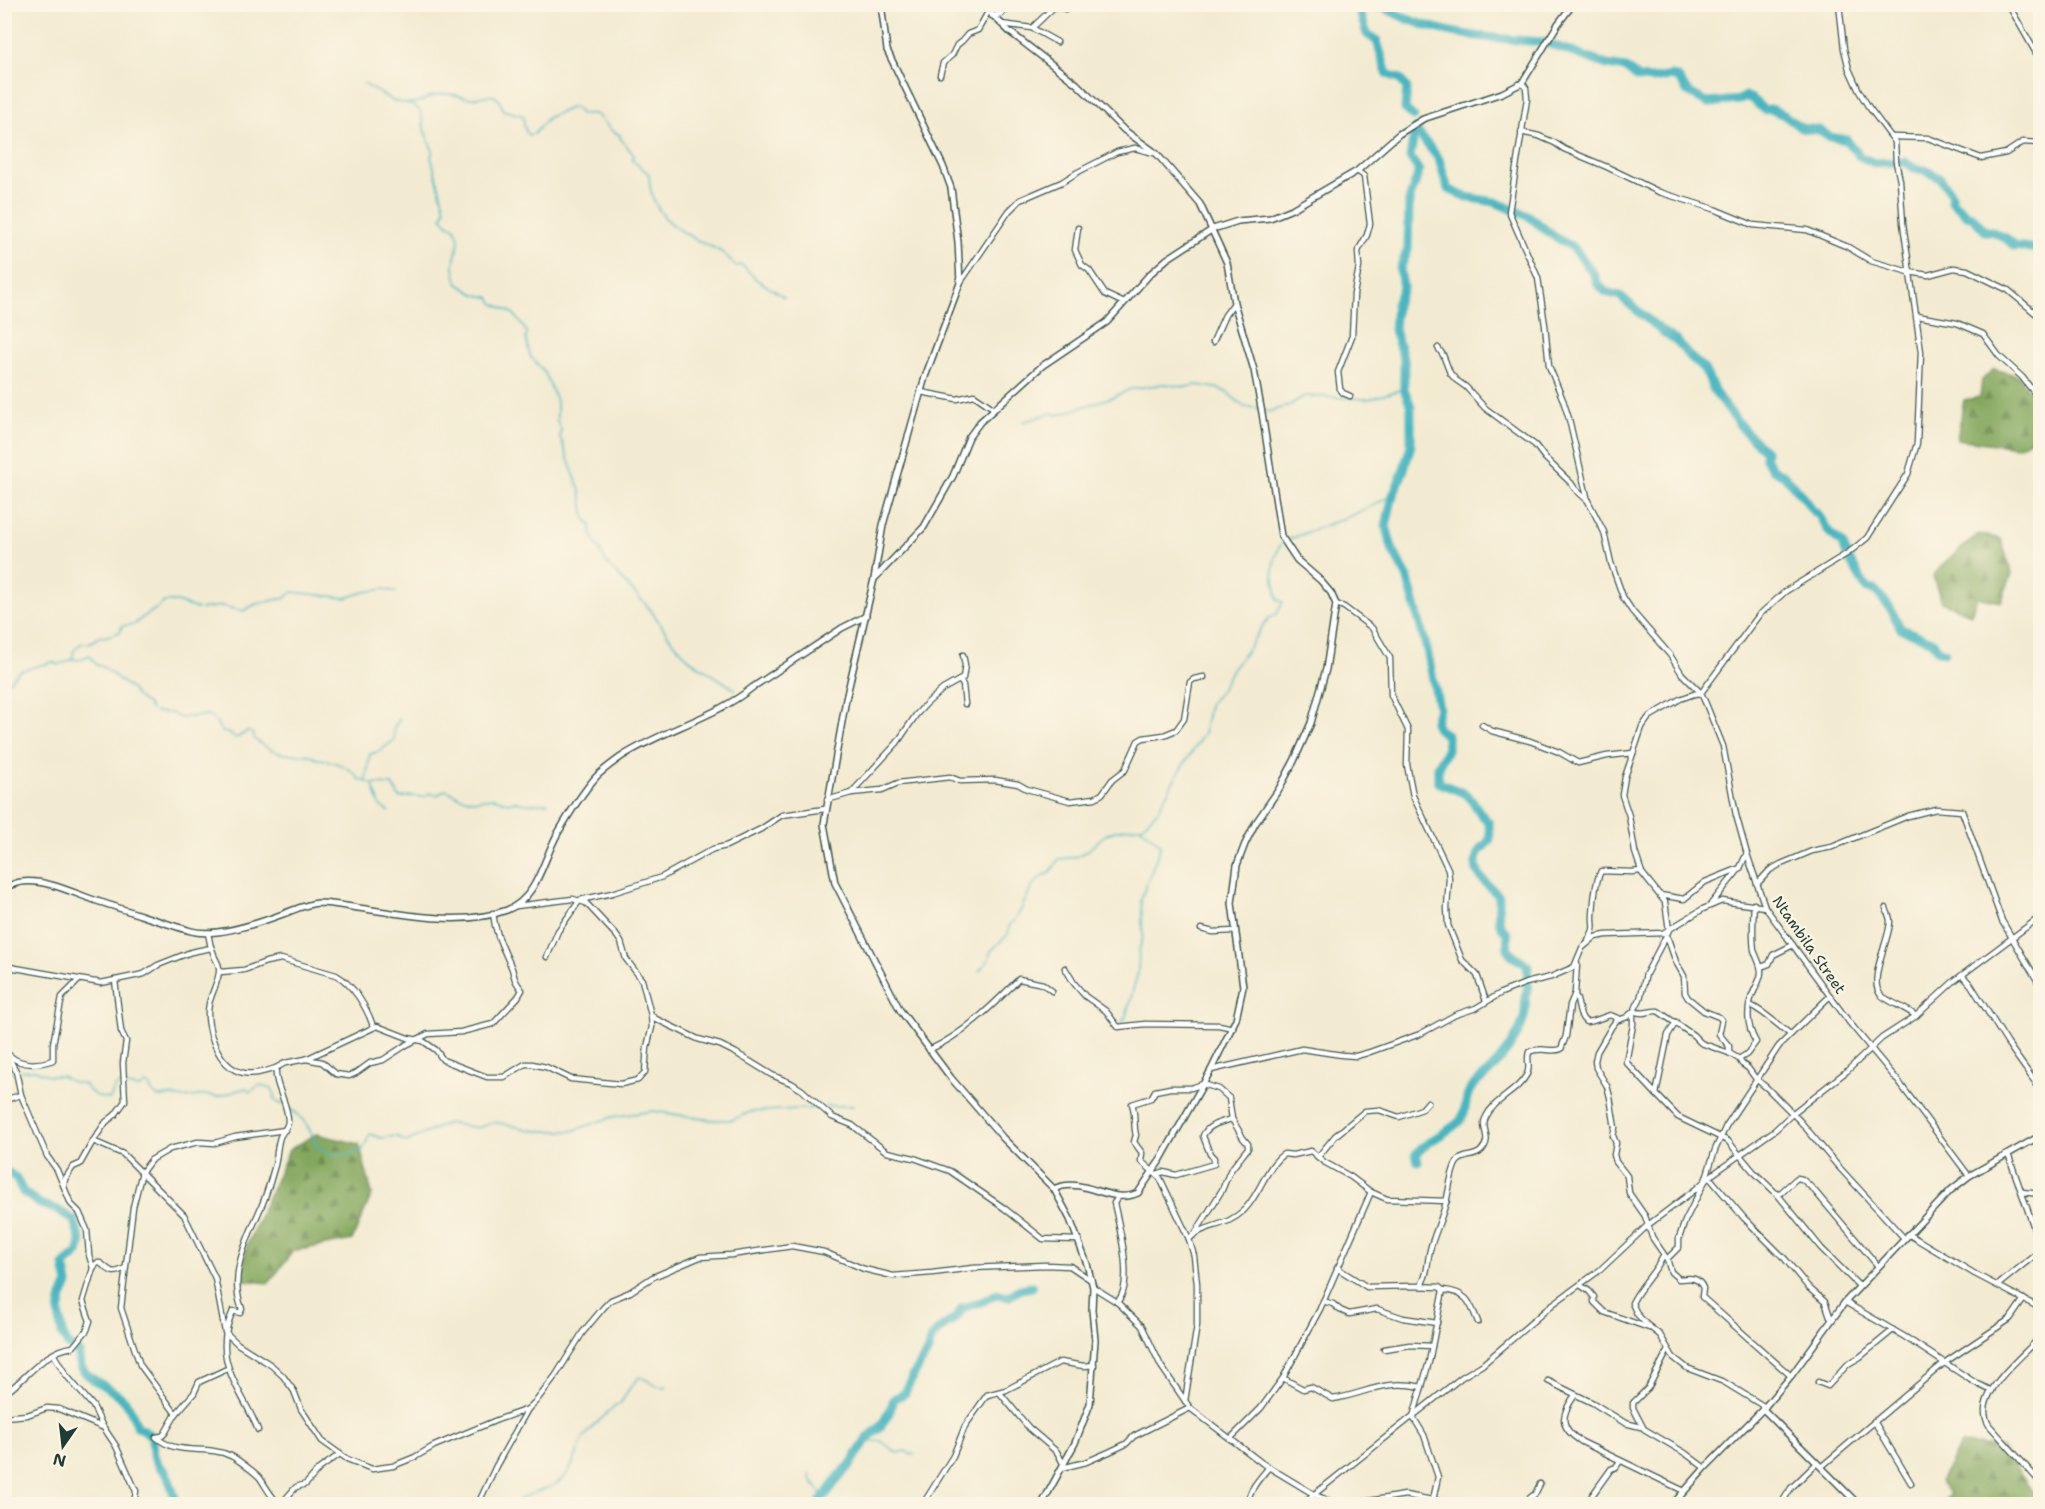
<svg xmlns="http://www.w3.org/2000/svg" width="2045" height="1509" viewBox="0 0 2045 1509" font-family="'Shantell Sans',sans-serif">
  <defs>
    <pattern id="forest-firs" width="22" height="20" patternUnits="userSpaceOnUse" patternTransform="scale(1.5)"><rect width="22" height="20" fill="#83a75d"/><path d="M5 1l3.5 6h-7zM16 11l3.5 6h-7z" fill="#6b894e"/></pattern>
  </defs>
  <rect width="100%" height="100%" fill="#fcf5e5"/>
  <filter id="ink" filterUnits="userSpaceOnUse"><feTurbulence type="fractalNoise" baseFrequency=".0167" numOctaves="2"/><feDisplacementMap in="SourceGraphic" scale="12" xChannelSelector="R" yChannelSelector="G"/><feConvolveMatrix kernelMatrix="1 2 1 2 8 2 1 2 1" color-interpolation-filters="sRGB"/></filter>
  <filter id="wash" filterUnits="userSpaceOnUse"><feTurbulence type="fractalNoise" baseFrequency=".008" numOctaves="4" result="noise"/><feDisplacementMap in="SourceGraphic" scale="24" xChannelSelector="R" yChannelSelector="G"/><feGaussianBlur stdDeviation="1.35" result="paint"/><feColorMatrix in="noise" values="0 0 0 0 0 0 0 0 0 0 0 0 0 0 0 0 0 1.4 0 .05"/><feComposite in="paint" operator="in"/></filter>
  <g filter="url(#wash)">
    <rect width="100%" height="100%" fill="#f3ebd1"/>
    <g fill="url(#forest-firs)" stroke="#517248" stroke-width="1.5">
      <path d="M1994 369 2019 376 2035 401 2037 436 2017 447 1957 439 1964 400 1980 397 1982 380Z"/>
      <path d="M1979 534 2001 539 2012 574 2001 602 1977 597 1971 614 1941 602 1933 576 1946 561Z"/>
      <path d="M316 1134 359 1144 372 1194 352 1240 293 1251 269 1283 241 1280 247 1245 289 1150Z"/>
      <path d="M1961 1444 2001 1447 2039 1501 2035 1504H1942L1950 1494 1940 1482Z"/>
    </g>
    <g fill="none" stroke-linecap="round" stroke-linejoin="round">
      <g stroke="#47b6c0" stroke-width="1.5">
        <path d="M364 84 393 101 403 103"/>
        <path d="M405 103C424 109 420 111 424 128 426 136 430 143 433 151L431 157 445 209 442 217 448 225 453 226C465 241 455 249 454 264 454 271 456 278 458 284L476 295 490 297 493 303 513 313 527 332 526 339 530 356 545 373 557 403V421L561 430 560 437 581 493 585 518 591 525V534L607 564 650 609 670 638 689 659 736 690"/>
        <path d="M408 103C424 103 424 98 435 95 448 92 457 96 469 98 482 100 497 85 503 110L524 116C523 123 524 130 529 135L534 134 547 118 573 107 581 114H596L612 131 620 135V138L634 155 632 160 649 174C650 213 672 228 705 244 719 250 726 253 735 266L742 265 756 279 784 297"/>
        <path d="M1265 410 1268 412 1290 405 1304 396 1369 399 1404 389"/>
        <path d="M1023 422 1052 413 1058 415 1113 397 1131 389 1163 384 1186 387 1197 385 1216 388 1228 393 1244 407 1260 408"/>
        <path d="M1287 540 1355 514 1393 495"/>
        <path d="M201 609 222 606 243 611 256 604 285 598 293 592 346 598 364 592 384 589 396 592"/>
        <path d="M74 659 79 660 89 655 97 665 103 667 131 689 136 696 148 705 151 710"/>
        <path d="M4 687 19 671 53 662 58 665 73 659V652L80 644 89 643 101 636 104 637 120 632 122 626 135 624C144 614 155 612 164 602H177L197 609"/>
        <path d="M155 712 171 713 180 718 208 715 216 722 222 732 231 734 234 738 238 737 248 731 254 735V739C261 744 271 751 280 753 292 757 308 750 316 759 325 758 346 766 353 772 356 774 356 777 359 779 363 781 369 782 373 784 374 792 378 797 380 806L389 812"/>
        <path d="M366 780 370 754 380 751 394 740V727L400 719"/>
        <path d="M374 784 392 785 400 798 411 796 424 797 430 793 437 795 446 790 460 797 475 800 494 798 509 803 514 801 525 804 548 803"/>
        <path d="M979 971 988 961 991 951 1008 934 1009 926C1027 911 1026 879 1050 873L1059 859C1065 858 1072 858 1078 856 1089 853 1095 842 1104 836 1114 829 1129 828 1141 827L1158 810 1177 775 1204 733 1209 704 1220 692 1231 671 1248 649 1264 624 1269 618 1276 615 1283 602 1278 600C1273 578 1269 566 1281 544"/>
        <path d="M1122 1022 1126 1016 1138 972 1139 951 1143 937 1141 899 1161 845 1142 828"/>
        <path d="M19 1071 35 1070 49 1076H61L74 1083H83C91 1094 96 1097 110 1099L114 1089 119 1084H123"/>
        <path d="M4 1073 14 1072"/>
        <path d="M127 1086 140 1088 146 1084 149 1086 153 1093 158 1097 171 1096 185 1098 205 1095 217 1097 246 1088 250 1092 259 1085 272 1089 275 1095 274 1100 283 1105"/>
        <path d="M826 1106H853"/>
        <path d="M287 1107C304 1116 311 1131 318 1148L338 1156 362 1151 370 1134 381 1138 396 1136 406 1142 448 1123 478 1128 494 1122 536 1131H572L612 1117 653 1111 712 1120H732L750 1112 816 1108"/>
        <path d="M867 1439 870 1442 881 1441 897 1453 905 1451 915 1455"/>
        <path d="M810 1473 811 1480 821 1493 817 1504"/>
        <path d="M515 1504C526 1492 544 1492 557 1483 573 1473 575 1455 583 1439 590 1427 605 1417 615 1405L620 1404 629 1389 639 1377C650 1379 655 1390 667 1386"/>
      </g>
      <g stroke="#47b6c0" stroke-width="9">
        <path d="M1357 4 1367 34 1377 41 1387 74 1399 78 1407 88 1405 109 1414 117"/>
        <path d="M1379 4C1426 35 1489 38 1544 42"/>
        <path d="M1550 44 1607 65 1626 68 1638 78 1653 79 1672 76 1679 79 1688 92 1708 103 1739 100 1745 96 1752 99 1764 110 1770 109 1784 115 1801 128 1819 130 1830 137 1847 140 1851 147 1856 150 1859 156 1874 163 1905 162 1914 168 1925 170 1940 178 1952 195V202L1967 215 1972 216 1985 231H1991L2006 238 2014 246 2040 249"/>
        <path d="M1415 129 1410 157 1419 171 1409 201 1408 249 1400 269 1403 288 1396 304 1394 330 1404 360V389L1411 406V445L1403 472 1393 495 1386 526 1393 551 1407 576 1427 650 1439 708 1435 722 1438 729 1447 735V750L1438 766V782C1448 788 1460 789 1468 796 1476 804 1480 816 1489 823L1490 839C1487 844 1479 850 1478 854 1470 874 1488 884 1499 896 1500 912 1494 921 1507 933 1508 938 1507 944 1508 949 1511 958 1522 960 1528 966L1527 981"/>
        <path d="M1415 129 1439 159 1448 189 1466 197 1495 202 1530 217 1552 235 1574 248 1593 273 1598 284 1606 292 1620 296 1664 333 1678 342 1687 354 1704 369 1716 394 1744 430 1766 452 1765 457 1772 469 1784 475 1804 498 1813 511 1818 514 1829 532 1842 543 1849 559 1867 589 1875 590 1890 608 1901 629 1932 641 1938 650 1945 652"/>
        <path d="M1418 1162 1416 1154C1427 1140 1446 1134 1460 1121 1467 1113 1464 1100 1470 1090 1473 1083 1484 1078 1490 1071 1504 1055 1522 1034 1525 1012 1526 1007 1525 1002 1525 998 1526 993 1528 989 1528 984"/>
        <path d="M4 1169 16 1178 23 1192 40 1204 58 1210 74 1220 81 1243 78 1253 64 1265 68 1284 62 1297 59 1312 62 1333 68 1345 79 1353C76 1378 107 1384 122 1398 129 1405 135 1418 137 1427L143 1429 152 1437C152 1447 153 1458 159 1466 163 1470 166 1472 168 1477 172 1486 173 1496 178 1504"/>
        <path d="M819 1504 840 1475 850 1465 867 1439 881 1426 890 1411 894 1399 905 1393C912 1375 919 1367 928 1351 930 1346 930 1341 933 1337 942 1322 956 1325 962 1308L981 1302 997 1294 1008 1297 1020 1289 1032 1287"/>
      </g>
    </g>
  </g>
  <g filter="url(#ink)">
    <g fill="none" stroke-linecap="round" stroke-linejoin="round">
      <g stroke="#3f574c" stroke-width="7">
        <g id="minor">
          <path d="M2008 4 2040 60"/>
          <path d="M992 16 1001 14 1010 4"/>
          <path d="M1001 24 1032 28 1057 42"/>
          <path d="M1032 28 1055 6 1065 9"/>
          <path d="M940 75 943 63 952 55 957 45 962 41 968 34 978 30 988 12"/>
          <path d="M1522 83 1526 88 1527 99 1509 212 1538 278 1545 325 1549 366 1563 400 1569 419 1588 501 1604 532 1611 563 1623 597 1632 611 1670 655 1682 674 1701 693 1706 704 1723 746 1736 815 1747 854 1765 907 1849 1022 1898 1081 1969 1176"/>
          <path d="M1521 132 1539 136 1555 143 1564 149 1607 167 1659 192 1714 209 1753 225 1807 230 1848 247 1871 261 1909 272 1928 275 1954 268 1967 270 2008 290 2040 317"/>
          <path d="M1893 137 1928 138 1981 158 2006 153 2023 142 2040 143"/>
          <path d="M1078 228 1075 250 1082 265 1089 270 1105 294 1124 303"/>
          <path d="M960 283 1009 211 1020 200 1062 182 1078 172 1117 152 1135 148 1154 153"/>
          <path d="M1917 316 1957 323 1983 334 1999 356 2022 377 2040 400"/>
          <path d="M1213 342 1225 315 1234 303"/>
          <path d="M1438 348 1443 355 1450 373 1456 380 1466 387 1485 408 1535 445 1545 458 1571 483 1575 489 1586 499"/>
          <path d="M921 392 957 399 974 395 993 408"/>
          <path d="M1350 396 1343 393 1340 389 1338 372 1352 336 1354 294 1359 267 1358 251 1367 235 1370 224 1364 176 1357 171"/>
          <path d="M1336 604 1344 607 1372 628 1390 658 1391 695 1408 730 1407 765 1413 796 1448 869 1449 879 1447 908 1448 925 1462 960 1477 975 1486 1001"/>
          <path d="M960 681 963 685 965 704"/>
          <path d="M1482 725 1492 731 1530 741 1559 752 1578 763 1607 756 1633 753"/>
          <path d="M851 793 882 790 898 783 950 777 960 781 995 780 1018 784 1027 789 1070 801 1095 798 1102 794 1112 780 1125 770 1138 741 1143 738 1164 735 1176 730 1184 719 1190 682 1194 679 1204 677"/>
          <path d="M827 800 851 793 897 743 916 715 926 704 943 689 963 678 965 665 963 655"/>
          <path d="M1757 884 1770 870 1781 864 1812 851 1832 847 1908 816 1936 809 1962 811 2002 921 2040 985"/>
          <path d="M1660 895 1684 899 1705 882 1740 868"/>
          <path d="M1711 904 1740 868 1746 855"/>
          <path d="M516 906 573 899 586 903 616 935 621 942 626 959 642 980 651 1015 656 1019 698 1039 720 1045 736 1053 772 1075 791 1083 802 1090 832 1117 852 1125 887 1152 914 1158 950 1171 1004 1208 1043 1239 1079 1240"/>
          <path d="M1886 908C1887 912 1890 917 1890 921 1890 939 1868 979 1880 994 1883 999 1908 1009 1916 1016"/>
          <path d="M1201 929 1213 932 1235 931"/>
          <path d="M208 933C209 941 211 948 214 955 215 960 219 963 219 968 221 976 211 994 209 1004 204 1027 218 1068 244 1073 256 1075 266 1071 276 1068"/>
          <path d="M1667 936 1676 962 1684 976 1685 993 1688 998 1704 1011 1719 1017 1722 1020 1719 1034 1729 1046V1053"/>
          <path d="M1588 941C1597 924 1592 929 1593 914 1594 900 1595 883 1601 871L1632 872 1641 871"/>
          <path d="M547 957 558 931 580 900 612 893 662 877 713 849 726 846 761 829 782 815 825 809"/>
          <path d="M4 966 101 983 144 974 158 965 191 952 211 948"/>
          <path d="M1761 967 1769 964 1773 955 1793 945"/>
          <path d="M1065 968 1074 983 1085 996 1106 1011 1118 1027 1145 1024 1219 1025 1233 1028"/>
          <path d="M220 972 244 970 266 962 281 959 336 975C353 984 367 1008 373 1026"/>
          <path d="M1962 975 1971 985 2008 1044 2040 1089"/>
          <path d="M1575 995C1580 1004 1577 1015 1586 1022L1593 1021 1610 1015 1620 1019"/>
          <path d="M1750 1005C1765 1012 1776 1024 1790 1034"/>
          <path d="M1634 1011C1644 1016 1649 1010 1658 1011L1693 1035 1701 1043 1729 1053 1739 1059 1742 1064 1748 1068 1756 1079 1767 1088 1800 1121 1837 1165 1904 1238"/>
          <path d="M1633 1013V1025L1626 1062 1656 1094"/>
          <path d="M1676 1022 1668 1035 1656 1094 1678 1117 1728 1141 1753 1171 1778 1195 1821 1248 1859 1286"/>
          <path d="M4 1049 16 1071 21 1095 47 1156 57 1170 71 1204 79 1212 87 1230 89 1255 93 1268 83 1301 90 1321 87 1330 73 1347C43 1351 27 1379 4 1394"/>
          <path d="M929 1050C964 1034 992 1006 1019 979L1043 984 1052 991"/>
          <path d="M9 1055C21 1066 38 1065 53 1060V1044L62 997 79 980"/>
          <path d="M306 1059 322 1062 336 1074 349 1076 356 1073 370 1063 383 1060 406 1045 428 1034 461 1032 493 1024 518 997 522 990C511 977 516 976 510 964 502 946 495 933 493 913"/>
          <path d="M1739 1059 1747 1054 1756 1042C1746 1026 1746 1006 1755 989 1758 983 1761 978 1761 972 1761 964 1756 957 1754 950 1752 935 1753 919 1754 904"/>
          <path d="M1211 1070 1302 1049 1342 1055 1356 1056 1367 1053 1420 1034 1455 1015 1476 1008 1501 993 1526 983 1551 977 1574 967 1582 948 1595 937 1606 935 1663 933 1703 909 1722 901 1765 907"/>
          <path d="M4 1103 11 1098 21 1095"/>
          <path d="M93 1141 106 1122 115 1115 125 1101 123 1063 126 1041 121 1031 115 980"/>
          <path d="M2008 1154 2040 1245"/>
          <path d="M1318 1157 1335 1136 1365 1111 1379 1110 1399 1117 1422 1109 1428 1102"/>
          <path d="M1157 1174 1163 1172 1176 1175 1214 1164V1158L1210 1154 1203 1136C1207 1125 1221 1122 1232 1119"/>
          <path d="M1709 1177 1744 1218 1785 1259 1809 1288 1825 1302 1831 1319"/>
          <path d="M64 1186 65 1179 73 1167 80 1164 93 1141 123 1154 184 1215 215 1278 225 1332 238 1344 271 1365 283 1376 294 1391 301 1409 322 1441 347 1459 372 1469 393 1466 415 1457 434 1446 497 1420 528 1409 537 1400 556 1375 583 1332 604 1307 611 1300 630 1292 653 1277 700 1257 731 1255 792 1246 824 1252 864 1269 893 1276 932 1273 973 1268 1045 1265 1070 1266 1091 1280"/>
          <path d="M2022 1192 2040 1194"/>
          <path d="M1778 1195 1797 1178 1802 1179 1813 1189 1878 1266"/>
          <path d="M1908 1234 1975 1274 2040 1308"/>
          <path d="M1189 1239C1204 1224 1225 1228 1243 1211 1259 1197 1267 1164 1284 1154L1293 1155 1311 1151 1324 1162 1351 1177 1371 1192 1387 1199 1447 1201"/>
          <path d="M1664 1255C1655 1273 1640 1286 1632 1303L1637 1314 1646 1324 1660 1335 1673 1357 1687 1368 1724 1382 1765 1407"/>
          <path d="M1667 1259 1679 1247V1238L1685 1221 1705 1181 1715 1150 1726 1126 1779 1046 1830 996"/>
          <path d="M93 1268 97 1263H100C111 1270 111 1276 125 1268"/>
          <path d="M1337 1268 1367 1287 1414 1286 1439 1287 1443 1290 1429 1362 1413 1417"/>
          <path d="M1580 1285 1589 1291 1594 1297V1302L1604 1312 1649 1328"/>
          <path d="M1998 1285 2040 1251"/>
          <path d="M1421 1286C1423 1281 1425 1278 1426 1273 1428 1266 1428 1258 1430 1250 1434 1234 1442 1219 1446 1202 1449 1192 1451 1170 1457 1162 1463 1154 1474 1158 1481 1151 1494 1137 1479 1129 1486 1117 1495 1098 1517 1093 1527 1074 1531 1067 1526 1060 1529 1052 1541 1046 1552 1053 1561 1049L1566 1036 1570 1005 1575 993 1577 964"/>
          <path d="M1093 1287 1117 1302 1142 1326 1161 1366 1190 1408 1262 1463 1315 1495 1337 1504"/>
          <path d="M1443 1290C1467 1292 1470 1302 1478 1322"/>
          <path d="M1323 1301 1333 1304 1340 1310 1349 1314 1377 1309 1403 1318 1437 1323"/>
          <path d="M1117 1302C1135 1285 1119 1226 1114 1203L1119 1196"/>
          <path d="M1845 1302 1905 1337 1974 1382 1992 1391"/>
          <path d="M2040 1337C2023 1357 1970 1395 1989 1425L2040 1482"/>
          <path d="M1384 1349 1410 1345 1432 1346"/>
          <path d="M1668 1350 1648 1388 1633 1403V1408L1644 1429 1685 1453 1705 1468"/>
          <path d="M54 1355 66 1375 93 1406 102 1425 116 1446 136 1491 134 1504"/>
          <path d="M227 1369 199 1382 194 1393 176 1414 165 1433 162 1436 156 1437C178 1457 206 1444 231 1456 236 1458 257 1474 260 1478 267 1488 270 1496 279 1504"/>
          <path d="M1791 1376 1702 1297 1703 1288C1698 1276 1690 1278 1679 1279L1671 1272 1667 1259 1652 1237 1645 1216 1629 1193 1627 1176 1616 1162 1614 1155 1616 1143 1613 1136 1615 1128 1610 1097 1607 1086 1596 1068 1595 1061 1597 1052 1612 1026 1616 1021 1627 1017 1634 1011 1640 999 1646 974 1669 930 1665 902 1642 873 1635 852 1629 816 1622 795 1625 777 1642 727 1649 717 1680 699 1694 694 1701 693 1759 615 1786 591 1848 553 1867 538 1908 474 1917 443 1921 352 1903 223 1900 181 1896 162 1895 142 1868 106 1859 91 1849 69 1844 49 1839 4"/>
          <path d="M1283 1378 1303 1389 1311 1387 1333 1399C1369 1393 1382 1379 1422 1387"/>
          <path d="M1548 1381 1593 1403 1625 1423 1641 1427"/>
          <path d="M1818 1382 1828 1386 1848 1364 1860 1357 1893 1330"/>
          <path d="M1000 1393 1029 1428 1057 1452 1064 1465"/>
          <path d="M1575 1395C1560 1416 1559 1428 1582 1442L1684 1491"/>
          <path d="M1185 1401 1197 1325V1284L1194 1256 1189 1239 1160 1178 1141 1161 1142 1153 1134 1142 1136 1135C1133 1125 1136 1114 1132 1104L1151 1098 1155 1091 1170 1088H1191L1203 1084 1219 1089 1229 1098 1232 1119 1243 1138 1248 1144V1148L1230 1171 1222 1190 1196 1232"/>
          <path d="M176 1414 140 1365 121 1308 133 1207 142 1172 151 1160 170 1149 198 1142 215 1143 235 1137 285 1130"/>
          <path d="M4 1417 27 1415 47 1408 59 1409 102 1427"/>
          <path d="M1413 1417 1424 1435 1438 1477 1433 1500"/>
          <path d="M1874 1421 1911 1483"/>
          <path d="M258 1430C241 1387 210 1361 233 1311L240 1313 242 1309C227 1272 250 1235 264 1200 268 1189 272 1176 275 1165 277 1156 277 1146 280 1137 282 1132 288 1127 288 1121 288 1102 274 1086 276 1068L285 1063 306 1059 377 1026 408 1038 423 1041 436 1050 443 1060 487 1077H504L525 1064H532L546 1067 571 1079 621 1084 638 1080 645 1072 647 1047 652 1027 651 1015"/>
          <path d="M1230 1439 1261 1408 1283 1378 1320 1309 1371 1192"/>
          <path d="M1821 1467 1944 1363 2010 1319 2024 1299"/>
          <path d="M1062 1468 1086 1462 1109 1452 1126 1444 1134 1436 1190 1408"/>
          <path d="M281 1504 296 1487 306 1484 319 1469 340 1454"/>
          <path d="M478 1504 496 1466 528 1409"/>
          <path d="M923 1504 953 1456 965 1426 987 1395 1006 1390 1060 1362 1084 1366 1094 1365"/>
          <path d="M1252 1504 1248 1501C1250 1488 1261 1477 1269 1467"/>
          <path d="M1302 1504 1462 1377 1482 1365 1553 1304 1600 1270 1648 1225 1696 1189 1709 1177 1775 1130 1793 1113 1847 1071 1882 1038 1916 1016 1954 981 2040 917"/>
          <path d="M1351 1504 1405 1495 1454 1504"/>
          <path d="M1522 1504 1535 1494 1540 1484"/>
          <path d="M1586 1504 1611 1469 1616 1467 1620 1461"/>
          <path d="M1781 1504 1791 1488 1817 1463"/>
        </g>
      </g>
      <g stroke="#3f574c" stroke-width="8">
        <g id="tertiary">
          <path d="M881 4 887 50 943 166 951 188 958 242 960 283 925 377 883 525 874 579 846 699 824 824 835 883 900 1010 951 1078 1003 1138 1054 1189 1070 1219 1087 1264 1093 1287 1092 1310 1095 1340 1090 1404 1075 1443 1042 1504"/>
          <path d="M981 4 1010 32 1077 84 1124 130 1156 153 1200 204 1227 263 1234 303 1254 370 1262 413 1281 536 1297 560 1320 580 1331 593 1336 604 1326 669 1311 723 1294 761 1279 789 1255 824 1245 844 1237 865 1232 903 1243 987 1236 1019 1211 1070 1161 1159 1138 1193C1111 1206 1083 1175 1054 1189"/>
          <path d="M875 578 924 527 953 476 969 437 980 422 1042 366 1107 322 1150 274 1167 259 1213 229 1238 221 1270 218 1292 209 1357 171 1399 134 1423 119 1502 93 1522 83 1558 24 1573 4"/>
          <path d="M4 889C10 885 15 883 21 882 48 879 75 894 100 902 130 911 160 922 191 931 216 938 259 923 283 914 294 910 306 904 318 903 331 903 345 906 358 908 404 914 462 927 507 910 538 898 543 859 558 833 569 814 582 793 596 777 604 769 613 763 621 757 662 730 715 718 753 687L842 628 866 616"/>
          <path d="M1763 1409 1858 1504"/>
          <path d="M1673 1504 1705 1468 1763 1409 1791 1376 1845 1302 1951 1190 1969 1176 2040 1136"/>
        </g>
      </g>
      <use href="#minor" stroke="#fff" stroke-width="4.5"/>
      <use href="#tertiary" stroke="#fff" stroke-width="5"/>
    </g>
  </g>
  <g text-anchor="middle" stroke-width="4.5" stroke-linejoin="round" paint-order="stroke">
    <g font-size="15" fill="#1f3d34" stroke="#fcf5e5">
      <text transform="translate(1809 945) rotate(55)" y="5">Ntambila Street</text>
    </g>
  </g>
  <rect width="2045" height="1509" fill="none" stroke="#fcf5e5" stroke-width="24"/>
  <g transform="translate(63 1446) rotate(194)" stroke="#fcf5e5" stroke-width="4.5" paint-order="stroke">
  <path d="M0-4.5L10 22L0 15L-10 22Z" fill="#1f3d34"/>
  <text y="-9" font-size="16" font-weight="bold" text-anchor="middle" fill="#1f3d34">N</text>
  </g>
</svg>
